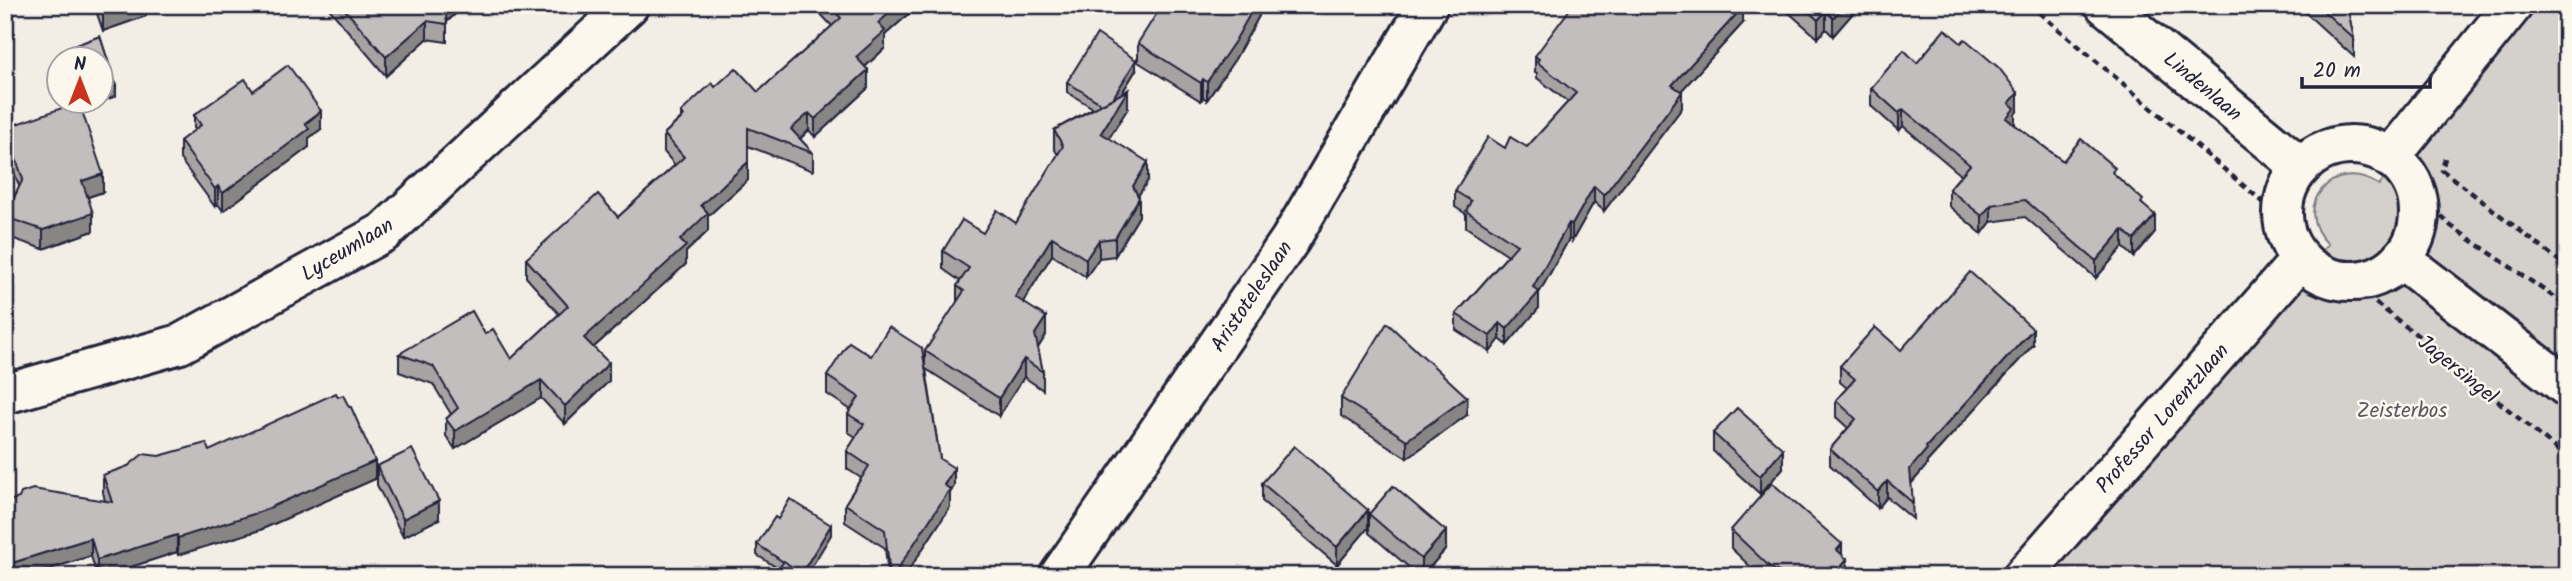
<svg xmlns="http://www.w3.org/2000/svg" width="2572" height="581" viewBox="0 0 2572 581" font-family="Kalam,sans-serif">
  <rect width="100%" height="100%" fill="#f2eee5"/>
  <filter id="ink" filterUnits="userSpaceOnUse"><feTurbulence type="fractalNoise" baseFrequency=".0143" numOctaves="2"/><feDisplacementMap in="SourceGraphic" scale="14" xChannelSelector="R" yChannelSelector="G"/><feConvolveMatrix kernelMatrix="1 2 1 2 8 2 1 2 1" color-interpolation-filters="sRGB"/></filter>
  <g filter="url(#ink)">
    <path fill="#d4d1cc" stroke="#7b7a84" stroke-width="2" d="M2527 5H2567V576H2039L2328 244C2290 208 2332 155 2379 185L2501 45Z"/>
    <g fill="none" stroke-linecap="round" stroke-linejoin="round">
      <g stroke="#22223b" stroke-width="44">
        <g id="minor">
          <path d="M2105 5 2301 167"/>
          <circle cx="2351" cy="213" r="68"/>
          <path d="M2390 158 2513 5"/>
          <path d="M2401 259 2567 387"/>
          <path d="M5 394 180 344 384 232 629 5"/>
          <path d="M1059 576 1290 240 1428 5"/>
          <path d="M2023 576 2301 259"/>
        </g>
      </g>
      <g stroke="#22223b" stroke-width="4.5" stroke-dasharray="7 5" stroke-linecap="butt">
        <path d="M2030 5 2283 219"/>
        <path d="M2326 130 2352 144"/>
        <path d="M2445 158 2442 170 2567 267"/>
        <path d="M2415 191 2451 226 2567 306"/>
        <path d="M2347 281 2430 345 2567 458"/>
      </g>
      <use href="#minor" stroke="#fbf7ec" stroke-width="38"/>
    </g>
    <g fill="#a7a3a3" stroke="#22223b" stroke-width="2">
      <path d="M94 5H146V16L103 31Z"/>
      <path d="M326 5H465L447 22V42L427 39 386 76Z"/>
      <path d="M817 5H919L885 35V48L865 67 868 88 815 137 809 130 800 139 813 153V171L748 146V180L708 216V231L686 252V264L593 348 609 381 565 424 541 398 455 449 446 436V419L451 414 433 384 399 372V354L485 334 511 359 559 314 526 277V259L618 217 675 165 664 152V134L681 118V112L715 87 758 92 832 26 817 10Z"/>
      <path d="M1259 5V16L1235 59 1207 100 1203 97 1201 101 1138 62V43Z"/>
      <path d="M1780 5H1860L1833 36 1826 29 1818 38Z"/>
      <path d="M2297 5H2347L2354 39V57Z"/>
      <path d="M1743 23 1681 91 1682 108 1604 211 1594 202 1572 241 1569 239 1539 293V308L1507 345 1500 339 1490 352 1456 330V314L1508 255 1466 227V214L1455 207V191L1505 148 1527 147 1568 102 1537 78V73L1535 72V56Z"/>
      <path d="M100 36 116 86V96L102 101V60H69L68 58V48Z"/>
      <path d="M1961 43 2018 110 2015 114V125L2063 161 2115 175 2143 205 2155 232 2134 257 2123 247 2096 278 2025 217 1991 222 1982 234 1949 206V189L1961 175 1903 126 1899 131 1871 106V88L1917 63Z"/>
      <path d="M1136 70 1122 93 1128 108 1109 138 1148 180 1138 196 1139 216 1115 256 1099 258 1086 277 1052 255 1023 302 1046 335 1038 348 1043 372V390L1024 377 999 416 926 369 940 459 954 486 950 493V507L905 576H888L885 548 845 522V504L861 478 847 469V451L856 437 848 432V414L851 410 827 394V376L871 356 925 367V351L957 303V286L960 281 943 269V251L983 233 1016 223 1058 155 1054 148V130L1093 108 1067 92V82Z"/>
      <path d="M253 91 321 129 309 138V147L223 211 218 204 215 207 180 159V141L194 131V115Z"/>
      <path d="M5 128 103 192 88 197 93 231 43 249 14 239 10 224V206L19 186 5 146Z"/>
      <path d="M2033 345 1927 462V465L1911 484 1913 519 1887 497 1878 508 1830 465V449L1848 428 1836 417V400L1847 388 1840 382V366L1901 350Z"/>
      <path d="M1341 398 1467 415 1407 458 1341 416Z"/>
      <path d="M1713 433 1783 468 1760 494 1713 451Z"/>
      <path d="M209 451 375 479 260 530 178 555 177 552 103 576H97L91 556 27 576H7L5 570V502L105 501 103 492V475L159 456Z"/>
      <path d="M377 466 439 519 403 537 377 485Z"/>
      <path d="M1262 483 1368 528 1337 565 1262 501Z"/>
      <path d="M1369 514 1446 549 1422 576H1419L1369 533Z"/>
      <path d="M1731 530 1842 555 1847 576H1760L1731 548Z"/>
      <path d="M831 535 779 569 757 555V544Z"/>
    </g>
    <g fill="#888585" stroke="#22223b" stroke-width="2">
      <path d="M126 5H146V16L103 31V13Z"/>
      <path d="M445 5H465L445 23Z"/>
      <path d="M898 5H919L885 35V48L856 75V57L878 23Z"/>
      <path d="M1255 5H1259V16L1235 59 1207 100V82Z"/>
      <path d="M1844 5H1860L1833 36V18Z"/>
      <path d="M1743 7V23L1672 101V85Z"/>
      <path d="M1826 11V29L1818 38V20Z"/>
      <path d="M427 21V39L386 76V57Z"/>
      <path d="M1136 60V70L1107 117V107Z"/>
      <path d="M868 70V88L815 137V119Z"/>
      <path d="M1203 79V97L1201 101V83Z"/>
      <path d="M116 86V96L102 101V90Z"/>
      <path d="M1128 90V108L1101 151V133Z"/>
      <path d="M1682 92V108L1604 211V195Z"/>
      <path d="M2018 93V110L2015 114V126L2006 118 2009 103Z"/>
      <path d="M85 102H99L85 106Z"/>
      <path d="M1903 109V126L1899 131V113Z"/>
      <path d="M321 111V129L309 138V147L223 211V193Z"/>
      <path d="M809 113V130L793 145 791 129Z"/>
      <path d="M748 162V180L708 216V231L686 252V264L584 356V338L680 240 701 205Z"/>
      <path d="M1148 162V180L1133 204V186Z"/>
      <path d="M103 174V192L82 199V181Z"/>
      <path d="M218 186V204L215 207V189Z"/>
      <path d="M1594 186V202L1572 241V225Z"/>
      <path d="M1139 198V216L1115 256V238Z"/>
      <path d="M1991 205V222L1982 234V216Z"/>
      <path d="M93 213V231L43 249V230Z"/>
      <path d="M2155 215V232L2134 257V240Z"/>
      <path d="M1569 223V239L1539 293V308L1507 345V329L1533 287Z"/>
      <path d="M2123 230V247L2096 278V261Z"/>
      <path d="M1052 237V255L1015 315V297Z"/>
      <path d="M1099 240V258L1086 277V259Z"/>
      <path d="M1046 317V335L1035 352V334Z"/>
      <path d="M1500 323V339L1490 352V336Z"/>
      <path d="M2033 329V345L1927 462V465L1910 485V469L1926 447Z"/>
      <path d="M1024 359V377L999 416V398Z"/>
      <path d="M609 363V381L565 424V406Z"/>
      <path d="M541 380V398L455 449V431Z"/>
      <path d="M1467 397V415L1407 458V440Z"/>
      <path d="M1783 449V468L1760 494V476Z"/>
      <path d="M375 461V479L260 530 178 555V538Z"/>
      <path d="M954 468V486L950 493V507L905 576H893Z"/>
      <path d="M1887 481V497L1878 508V492Z"/>
      <path d="M439 501V519L403 537V519Z"/>
      <path d="M1368 510V528L1337 565V547Z"/>
      <path d="M831 525V535L806 576H801V574Z"/>
      <path d="M1446 531V549L1422 576H1421V559Z"/>
      <path d="M177 535V552L103 576H97V560Z"/>
      <path d="M91 538V556L27 576H9V564Z"/>
      <path d="M1842 544V562L1837 550Z"/>
      <path d="M1847 559V576H1832Z"/>
    </g>
    <g fill="#c2bebe" stroke="#22223b" stroke-width="2">
      <path d="M101 5H126L103 13Z"/>
      <path d="M341 5H445L447 24 427 21 386 57Z"/>
      <path d="M829 5H898L878 23 885 31 856 57 868 70 815 119 809 113 791 129 813 153 748 128V162L701 205 708 213 680 240 686 246 584 338 609 363 565 406 541 380 455 431 446 419 458 408 433 366 399 354 472 311 485 334 493 329 511 359 568 306 526 259 598 194 618 217 684 157 664 134 684 116 681 112 712 83 715 87 736 68 758 92 841 18Z"/>
      <path d="M1162 5H1255L1235 41 1207 82 1203 79 1201 83 1138 43Z"/>
      <path d="M1573 5H1740L1743 7 1672 85 1682 92 1604 195 1594 186 1572 225 1569 223 1533 287 1539 292 1507 329 1500 323 1490 336 1456 314 1517 245 1466 211 1471 201 1455 191 1488 137 1505 148 1510 137 1527 147 1576 93 1537 62 1539 59 1535 56Z"/>
      <path d="M1801 5H1844L1833 18 1826 11 1818 20Z"/>
      <path d="M2317 5H2347L2354 39Z"/>
      <path d="M1945 29 1961 43 1965 39 1999 68 2018 93 2009 103 2015 108 2006 118 2063 161 2081 139 2115 168 2112 172 2143 200 2141 203 2155 215 2134 240 2123 230 2096 261 2025 200 1991 205 1982 216 1949 189 1970 165 1903 109 1899 113 1871 88 1904 50 1917 63Z"/>
      <path d="M1097 34 1136 60 1113 98 1102 104 1067 82Z"/>
      <path d="M100 36 116 86 102 90V60H72L68 48Z"/>
      <path d="M288 65 321 111 305 123 309 129 223 193 218 186 215 189 180 141 201 125 194 115 245 79 253 91Z"/>
      <path d="M1128 90 1101 133 1148 162 1133 186 1139 198 1115 238 1099 240 1086 259 1052 237 1015 297 1046 317 1035 334 1043 372 1024 359 999 398 925 351 964 291 957 286 969 268 943 251 962 220 983 233 997 210 1016 223 1063 146 1054 130Z"/>
      <path d="M79 102 103 174 82 181 93 213 43 230 14 220 10 206 23 179 5 128Z"/>
      <path d="M1970 272 2033 329 1926 447 1927 449 1910 469 1913 503 1887 481 1878 492 1830 449 1856 419 1836 400 1855 379 1840 366 1875 327 1901 350Z"/>
      <path d="M1387 323 1467 397 1407 440 1341 398Z"/>
      <path d="M889 327 922 348 940 459 954 468 944 485 950 489 893 576H890L885 530 845 504 869 466 847 451 864 424 848 414 859 397 827 376 849 342 871 356Z"/>
      <path d="M336 393 338 397 343 395 349 407H351L375 461 260 512 178 538 177 535 97 560 91 538 9 564 5 553V502L19 498 21 493 33 489 112 502 103 475 128 466 143 454 159 456 206 443 209 451Z"/>
      <path d="M1737 408 1783 449 1760 476 1713 433Z"/>
      <path d="M1294 446 1368 510 1337 547 1262 483Z"/>
      <path d="M412 449 439 501 403 519 377 466Z"/>
      <path d="M1772 483 1842 544 1837 550 1847 559 1832 576H1788L1772 569 1731 530Z"/>
      <path d="M1393 486 1446 531 1421 559 1369 514Z"/>
      <path d="M790 499 831 525 801 574 757 544 775 517 778 519Z"/>
      <path d="M784 561 804 576H774Z"/>
      <path d="M1217 571 1222 576H1213Z"/>
    </g>
  </g>
  <g text-anchor="middle" stroke-width="5" stroke-linejoin="round" paint-order="stroke">
    <g font-size="21" fill="#22223b" stroke="#fbf7ec">
      <text transform="translate(2203 86) rotate(40)" y="7">Lindenlaan</text>
      <text transform="translate(347 249) rotate(-31)" y="7">Lyceumlaan</text>
      <text transform="translate(1251 296) rotate(-56)" y="7">Aristoteleslaan</text>
      <text transform="translate(2458 369) rotate(39)" y="7">Jagersingel</text>
      <text transform="translate(2162 418) rotate(-49)" y="7">Professor Lorentzlaan</text>
    </g>
    <g font-size="21" fill="#575766" stroke="#fbf7ec">
      <text x="2402" y="417">Zeisterbos</text>
    </g>
  </g>
  <rect width="2572" height="581" fill="none" stroke="#fbf7ec" stroke-width="28"/>
  <rect x="14" y="14" width="2544" height="553" fill="none" stroke="#22223b" stroke-width="2.5" filter="url(#ink)"/>
  <g transform="translate(80 80)"><circle r="33" fill="#fbf7ec" stroke="#a4a2a5" stroke-width="2"/>
  <path d="M0-5L12 26L0 18L-12 26Z" fill="#c8321e"/>
  <text y="-10" font-size="19" font-weight="bold" text-anchor="middle" fill="#22223b">N</text>
  </g>
  <path d="M2302 77v10h128v-10" fill="none" stroke="#22223b" stroke-width="3.5"/>
  <text x="2313" y="77" font-size="21" fill="#22223b" stroke="#fbf7ec" stroke-width="5" paint-order="stroke">20 m</text>
</svg>
